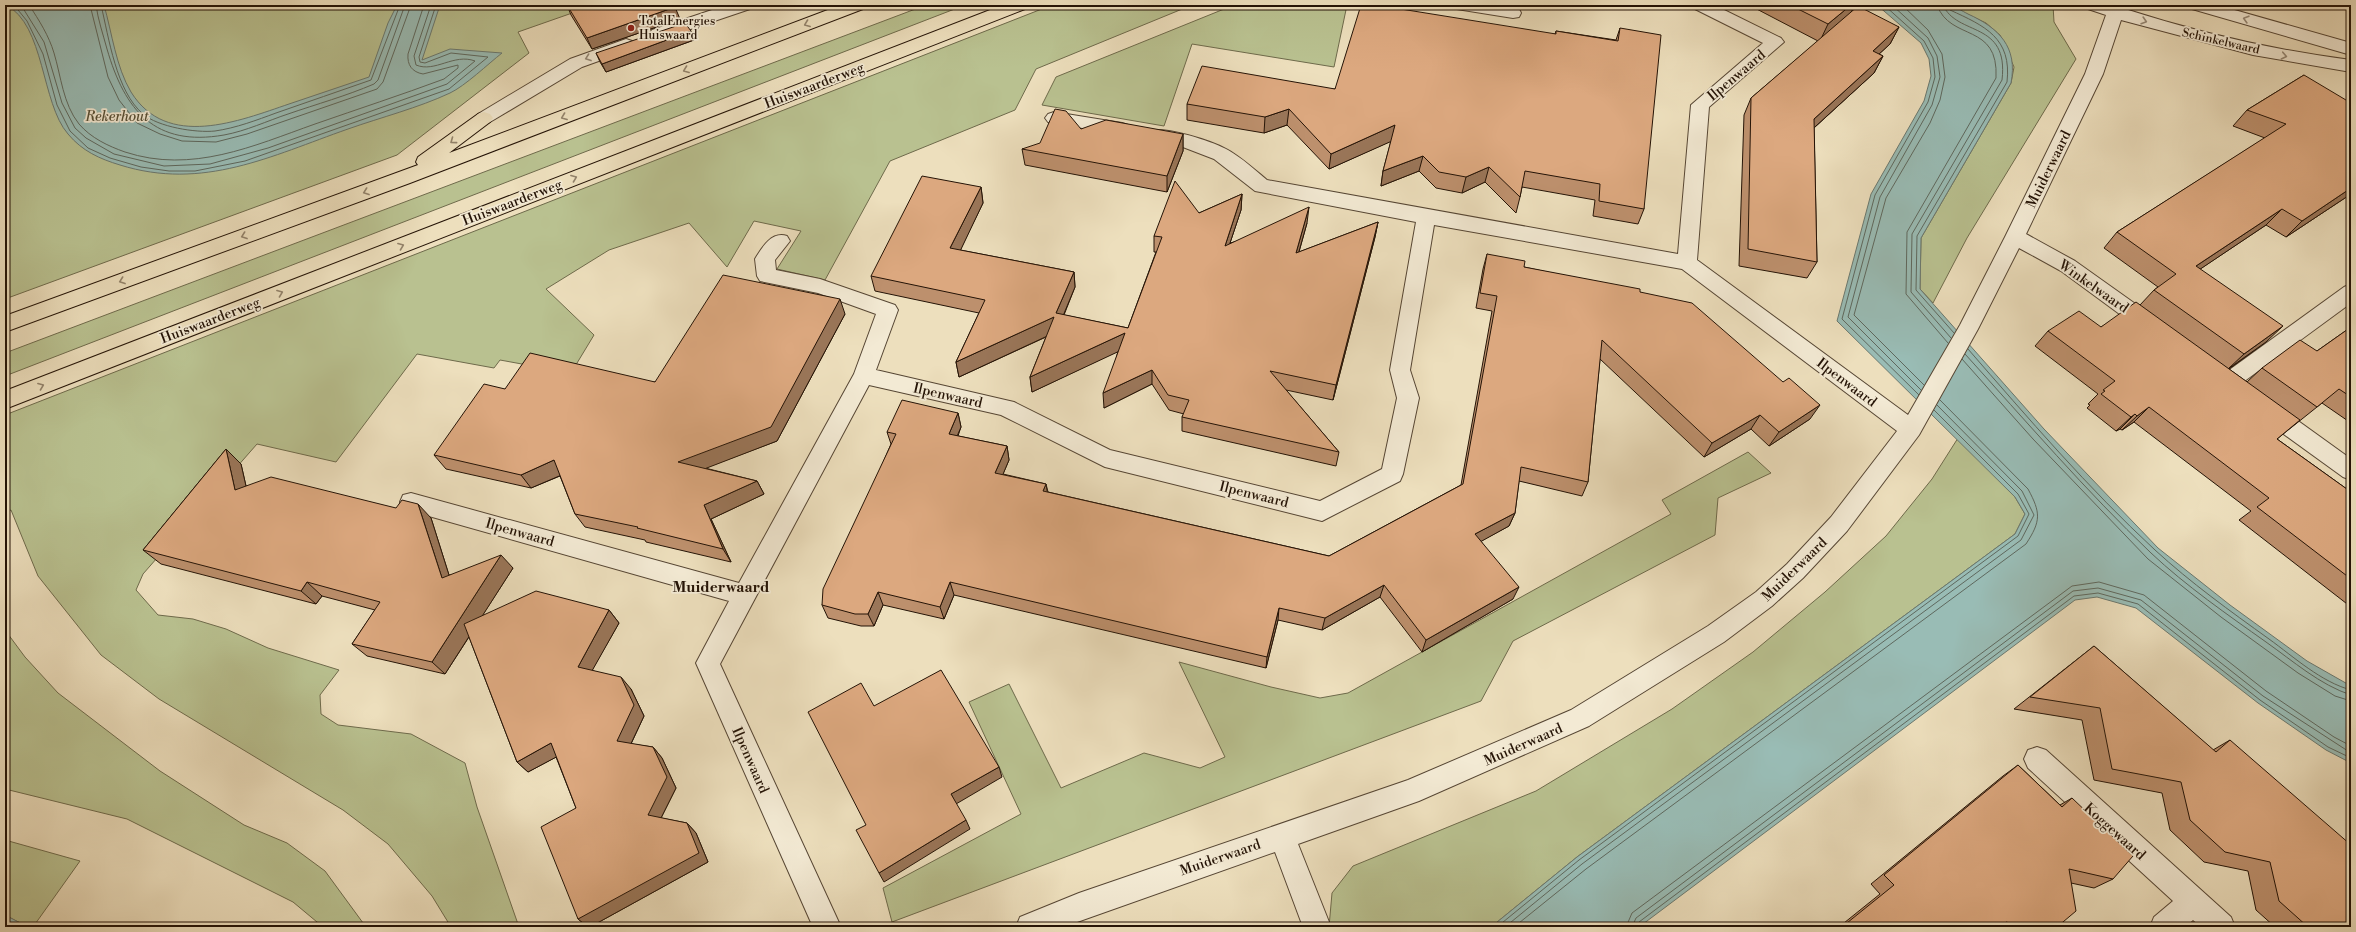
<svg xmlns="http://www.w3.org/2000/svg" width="2356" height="932" viewBox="0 0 2356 932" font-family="'Libre Bodoni',serif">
  <rect width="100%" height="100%" fill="#eddfbd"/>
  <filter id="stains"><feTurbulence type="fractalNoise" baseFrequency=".005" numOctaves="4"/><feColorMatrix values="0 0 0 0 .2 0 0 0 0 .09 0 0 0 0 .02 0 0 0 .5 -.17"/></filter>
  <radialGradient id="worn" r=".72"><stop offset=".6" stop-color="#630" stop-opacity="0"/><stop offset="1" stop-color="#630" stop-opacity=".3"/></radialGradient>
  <g fill="#b9c190" stroke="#6e6a4b">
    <path d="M5 5H595L518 32 529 53 397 155 5 299Z"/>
    <path d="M926 5H965L5 376V353Z"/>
    <path d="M1052 5H1192L1036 69 1015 110 890 161 825 280 777 269 801 231 754 221 727 267 689 223 609 250 546 289 594 335 571 373 500 360 494 368 417 354 336 462 257 444 143 574 136 590 158 615 193 619 226 629 268 648 339 670 320 695 321 714 338 725 411 734 465 763 477 807 519 927H451L432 896 388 844 343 810 159 699 101 655 38 576 11 510 5 512V415Z"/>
    <path d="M1234 5H1347L1334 67 1192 44 1164 126 1042 105 1056 77Z"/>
    <path d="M1948 5H2053L2054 22 2076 59 1967 238 1933 303 1920 289 1921 238 2011 83 2014 67 2000 35 1986 23Z"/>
    <path d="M1958 438 2015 497 2025 514 2015 534 1577 857 1491 927H1329L1332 893 1353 866 1536 791 1672 709 1753 652 1825 592 1886 536 1932 479Z"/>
    <path d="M1748 452 1771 473 1718 498 1715 535 1513 641 1481 701 892 922 883 888 1021 814 969 702 1009 684 1061 788 1144 753 1200 768 1225 757 1179 662 1271 687 1320 698 1348 693 1671 514 1662 500Z"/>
    <path d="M5 630 25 657 58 693 160 771 244 825 287 843 325 871 366 927H323L293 902 127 819 5 789Z"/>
    <path d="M5 840 80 861 33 927H28L5 915Z"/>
  </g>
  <g fill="#99bcb5" stroke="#6a786f">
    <path d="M6 5H104C112 33 116 67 131 92 167 150 239 121 289 104 316 95 342 86 369 77L388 23 397 5H440L422 60 450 49 502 53C488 64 465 86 450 93 418 108 382 117 348 129 271 156 203 191 120 165 100 159 82 151 68 134 41 103 45 25 6 5Z"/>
    <path d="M1877 5C1896 5 1931 2 1948 5 1955 6 1962 11 1968 14 1999 28 2018 47 2011 83L1921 238 1920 289 2044 429 2158 548 2230 605 2307 661 2351 686V763L2326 750 2258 703 2136 608 2097 597 2075 600 1639 927H1491L1577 857 2015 534 2025 514 2015 497 1837 321 1871 194 1924 101 1931 76 1929 59 1921 43Z"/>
    <path d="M5 915 28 927H5Z"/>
  </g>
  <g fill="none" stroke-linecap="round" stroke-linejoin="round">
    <g stroke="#5e685e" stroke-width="1">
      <path d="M14 5 27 21 43 54 57 105 70 131 88 148 110 158 141 167 169 171H195L245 161 449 89 488 57 451 53 425 63 420 62 419 57 436 5"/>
      <path d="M21 5 44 42 62 103 75 128 86 138 114 154 164 166 210 164 268 148 447 84 475 61C454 53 435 73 416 65L414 56 431 5"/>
      <path d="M29 5C39 20 49 36 54 53 61 76 63 104 79 124 91 138 108 146 125 152 192 174 253 146 315 124 358 109 401 95 444 79L458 68V65L423 74C412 72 407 65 408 54L424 5"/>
      <path d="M90 5 108 77 119 100 137 123 160 134 182 141 216 142 247 134 377 89 383 82 411 5"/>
      <path d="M96 5C98 20 103 34 107 49 125 111 155 147 224 135 246 131 267 121 288 114 317 104 346 96 374 84L378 80 405 5"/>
      <path d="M101 5C109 38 116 91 143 114 158 127 196 133 215 131 236 128 257 120 276 113 308 102 339 91 371 80L400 5"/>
      <path d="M1884 5 1924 41 1933 58 1935 77 1928 102 1875 195 1842 319 1919 395"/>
      <path d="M1892 5 1928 38 1937 56 1940 77 1932 105 1880 197 1848 317 1921 390"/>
      <path d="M1902 5 1928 30 1942 54 1945 77 1940 100 1930 123 1886 198 1854 315 1924 385"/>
      <path d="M1937 5C1950 42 1999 22 1996 78L1907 232 1906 294 1948 343"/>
      <path d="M1943 5C1957 37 2009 20 2002 80L1912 234 1911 292 1951 338"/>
      <path d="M1948 5 1950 10C1985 26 2012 38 2007 82L1917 236 1916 290 1954 333"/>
      <path d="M1968 349C2028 418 2088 488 2155 550 2191 583 2230 611 2269 639 2294 657 2321 682 2351 690"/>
      <path d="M1965 354C2026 421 2086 491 2151 553 2186 586 2228 615 2266 642 2293 661 2320 685 2351 695"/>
      <path d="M1962 359 2033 439 2148 559 2221 617 2298 673 2335 696 2351 701"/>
      <path d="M1497 927 1579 860 2018 536 2029 514 2018 494 1934 410"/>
      <path d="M1505 927 1582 864 2021 540 2034 515 2022 491 1937 405"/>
      <path d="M1514 927 1586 869 2026 544C2041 521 2041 513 2028 489L1940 400"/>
      <path d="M1626 927 1632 913 2072 586 2099 582 2144 595 2266 691 2334 737 2351 746"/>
      <path d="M1632 927 1636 918 2073 591 2098 588 2141 600 2263 696 2351 753"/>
      <path d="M1637 927 1639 922 2074 596 2098 593 2138 604 2260 700 2328 747 2351 758"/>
    </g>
    <g stroke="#564634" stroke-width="2">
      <g id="minor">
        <path d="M727 5H752L750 9 664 38H652L649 34 652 30Z"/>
        <path d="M1455 5H1496L1519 9 1521 13 1519 17 1513 18 1463 10 1457 9Z"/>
        <path d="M1693 5H1714L1781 38 1784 42 1709 107 1697 260 1908 415 1960 325 2005 237 2085 74 2106 15 2088 9 2086 5H2126L2125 9C2199 33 2274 50 2351 60V72L2253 55 2121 20 2103 74 2026 234 2075 261 2158 320 2161 326 2158 332 2151 334 2144 332 2061 271 2019 248 1978 329 1919 435 1847 531 1803 578 1772 606 1724 642 1589 726 1419 801 1298 844 1331 927H1303L1275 852 1063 927H1016L1020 917 1079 893 1408 780 1571 710 1708 626 1756 592 1787 564 1831 517 1897 431 1682 269 1434 225 1410 370 1419 398 1403 474 1400 481 1322 521 1105 467 1001 415 869 385 720 664 841 927H813L696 663 729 601 411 511 403 509 400 502 403 495 411 493 739 583 854 374 876 314 818 293 760 281 757 276 755 259C762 247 772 231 787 236L790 241 775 260 776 270 820 279 895 305 898 310 876 370 1014 402 1110 450 1320 501 1382 469 1397 398 1390 370 1416 222 1255 191 1214 159 1175 144 1148 139 1145 135 1148 131C1165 126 1212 141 1228 150 1242 158 1255 170 1267 180L1678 254 1691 105 1763 43 1695 9Z"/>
        <path d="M2190 5H2217L2351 43V55L2192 9Z"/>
        <path d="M626 39 632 41 635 45 632 49 582 67 490 122 484 124 478 122 475 118 478 114 570 59Z"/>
        <path d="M1054 112 1122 123 1128 125 1131 129 1128 133 1122 135 1048 122 1045 118 1048 114Z"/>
        <path d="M2351 284V303L2235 388 2228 390 2221 388 2217 382 2221 376 2344 287Z"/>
        <path d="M2268 402 2276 405 2351 459V480L2343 477 2260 417 2257 411 2260 405Z"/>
        <path d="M2037 747 2046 750 2231 917 2235 927H2201L2193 920 2185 927H2150L2154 917 2173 901 2028 768 2024 759 2028 750Z"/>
      </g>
    </g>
    <g stroke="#241306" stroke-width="2">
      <g id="highway">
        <path d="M841 5H865L863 9 410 183 5 332V316L418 165 416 162 418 157 478 114 484 112 490 114 493 118 490 122 449 153Z"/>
        <path d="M1003 5H1027L1025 9 5 409V391Z"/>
      </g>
    </g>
    <use href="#minor" fill="#f3ead4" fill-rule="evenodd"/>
    <use href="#highway" fill="#eddfbd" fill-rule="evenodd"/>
  </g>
  <g fill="#bd906d" stroke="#241306">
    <path d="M567 5 680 19 592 49 571 15Z"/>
    <path d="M1749 5H1855L1851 13 1899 27 1890 44 1879 54 1883 56 1874 73 1814 128 1817 262 1807 278 1739 266 1744 115 1751 98 1818 41Z"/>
    <path d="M1620 28 1644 209 1638 224 1593 216 1595 200 1522 187 1520 197 1516 213 1485 182 1462 193 1436 188 1419 171 1381 186 1383 171 1391 141 1329 169 1287 125 1264 133 1187 120V104L1335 89 1555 34 1556 31 1616 40Z"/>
    <path d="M694 40 606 72 600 62 596 53Z"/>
    <path d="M2304 75 2351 194 2286 237 2266 225 2200 269 2266 342 2229 369 2247 382 2262 368 2317 351 2351 327V423L2322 403 2277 439 2351 492V607L2239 520 2251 511 2134 422 2122 430 2120 429 2116 431 2087 408 2090 405 2088 404 2098 394 2035 346 2048 331 2101 327 2140 305 2154 290 2158 287 2104 248 2117 232 2265 138 2233 126 2247 110Z"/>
    <path d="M1183 134V151L1167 192 1025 165 1022 149Z"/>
    <path d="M981 187 983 203 960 250 1074 272 1075 287 1064 315 1128 328 1156 252H1154V236L1199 213 1242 194 1241 210 1230 243 1307 223 1299 252 1378 222 1375 237 1333 400 1286 390 1339 452 1336 466 1182 431V417L1184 414 1169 410 1152 384 1104 408 1118 351 1032 392 1030 377 1046 337 959 377 956 362 979 313 875 291 871 276Z"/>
    <path d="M1487 254 1524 267 1640 292 1810 419 1769 446 1751 429 1704 457 1600 359 1588 482 1582 496 1519 481 1515 513 1509 526 1481 541 1513 599 1422 652 1380 597 1322 630 1278 620 1266 668 954 595 944 619 883 605 874 626H861L828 618 822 605 891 444 887 432 958 413 961 427 958 436 1007 446 1009 460 1003 474 1046 484 1048 492 1329 556 1461 485 1492 311 1476 308 1483 269Z"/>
    <path d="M845 314 777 441 705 468 757 481 764 494 711 519 731 562 646 542 645 540 585 527 575 514 560 476 531 488 446 469 434 455 505 389 655 382Z"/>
    <path d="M226 449 241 464 246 486 431 518 449 575 513 568 482 616 609 610 619 623 592 670 631 689 644 716 631 744 653 747 662 758 676 788 661 818 687 823 696 833 708 862 590 927H588L578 919 576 808 556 757 528 772 517 762 469 637 445 674 367 656 352 644 375 610 322 596 316 604 161 564 143 550Z"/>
    <path d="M2351 617V623L2348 621Z"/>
    <path d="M2094 646 2213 750 2230 740 2351 927H2275L2256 910 2248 871 2204 862 2170 830 2162 793 2094 780 2082 720 2014 709Z"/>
    <path d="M2018 765 2060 805 2072 798 2113 879 2094 888 2071 883 2057 927H1839L1880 894 1871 884 2003 776Z"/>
  </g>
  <g fill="#9a7659" stroke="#241306">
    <path d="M1851 5H1855L1849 16 1820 41 1828 24Z"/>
    <path d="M675 7 680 19 592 49 587 38Z"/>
    <path d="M1899 27 1890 44 1864 68 1873 51Z"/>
    <path d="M691 31 694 40 606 72 602 64Z"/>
    <path d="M1883 56 1874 73 1805 136 1814 119Z"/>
    <path d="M1289 109 1287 125 1264 133 1265 117Z"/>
    <path d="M1395 125 1392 141 1329 169 1331 154Z"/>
    <path d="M1183 134V151L1167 192V176Z"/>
    <path d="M1423 156 1419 171 1381 186 1383 171Z"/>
    <path d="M1489 167 1485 182 1462 193 1466 177Z"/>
    <path d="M981 187 983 203 954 264 950 248Z"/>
    <path d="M2351 188V194L2286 237 2302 221Z"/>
    <path d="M1242 194 1241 210 1224 261 1225 246Z"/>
    <path d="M1309 207 1307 223 1294 269 1296 253Z"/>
    <path d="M2282 209 2266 225 2181 282 2196 266Z"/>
    <path d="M1378 222 1375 237 1333 400 1336 385Z"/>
    <path d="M1074 272 1075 287 1058 328 1056 313Z"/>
    <path d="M840 299 845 314 777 441 686 476 678 462Z"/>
    <path d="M1054 317 1056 332 959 377 956 362Z"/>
    <path d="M2283 326 2266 342 2228 369 2244 354Z"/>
    <path d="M1125 333 1126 348 1032 392 1030 377Z"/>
    <path d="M1152 370V384L1104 408 1103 393Z"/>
    <path d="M1820 405 1810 419 1769 446 1779 432Z"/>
    <path d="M2149 407 2134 422 2122 430 2137 416Z"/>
    <path d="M958 413 961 427 952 448 949 434Z"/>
    <path d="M2135 414 2120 429 2116 431 2131 417Z"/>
    <path d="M1760 415 1751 429 1704 457 1712 443Z"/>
    <path d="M1007 446 1009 460 998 486 995 473Z"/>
    <path d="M226 449 241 464 250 504 235 490Z"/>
    <path d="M554 460 564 474 531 488 521 475Z"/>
    <path d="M757 481 764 494 711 519 731 562 723 549 704 505Z"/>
    <path d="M1046 484 1048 497 1043 491Z"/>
    <path d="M418 504 431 518 454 591 442 578Z"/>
    <path d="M1515 513 1509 526 1471 547 1475 534Z"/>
    <path d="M501 555 513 568 445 674 432 662Z"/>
    <path d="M307 582 322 596 316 604 301 591Z"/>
    <path d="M950 582 954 595 944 619 940 607Z"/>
    <path d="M1384 585 1380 597 1322 630 1325 618Z"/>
    <path d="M1519 587 1513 599 1422 652 1426 640Z"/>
    <path d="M878 592 883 605 874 626 868 614Z"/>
    <path d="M1279 608 1278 620 1266 668 1267 657Z"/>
    <path d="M609 610 619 623 588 678 578 667Z"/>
    <path d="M621 677 631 689 644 716 627 752 617 741Z"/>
    <path d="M551 743 562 754 528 772 517 762Z"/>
    <path d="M653 747 662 758 676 788 658 824 648 815Z"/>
    <path d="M999 767 1002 777 956 804 951 794Z"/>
    <path d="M966 820 970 829 884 882 879 873Z"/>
    <path d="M687 823 696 833 708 862 590 927H588L578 919Z"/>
  </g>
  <g fill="#dca87f" stroke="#241306">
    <path d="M567 5H674L675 7 587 38Z"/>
    <path d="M1361 5H1376L1556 34V31L1618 41 1620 28 1661 35 1644 209 1599 201 1600 184 1525 171 1520 197 1489 167 1466 177 1439 172 1423 156 1383 171 1395 125 1331 154 1289 109 1265 117 1187 104 1202 66 1335 89Z"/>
    <path d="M1790 5H1851L1828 24Z"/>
    <path d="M1858 6 1899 27 1873 51 1883 56 1814 119 1817 262 1748 249 1751 98Z"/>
    <path d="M685 23 691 31 602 64 596 53Z"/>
    <path d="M2304 75 2351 103V188L2302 221 2282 209 2196 266 2283 326 2244 354 2154 290 2176 274 2117 232 2286 124 2247 110Z"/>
    <path d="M1055 109 1066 111 1081 129 1106 120 1183 134 1167 176 1022 149 1040 143Z"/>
    <path d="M922 176 981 187 950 248 1074 272 1056 313 1128 328 1162 237 1154 236 1175 181 1199 213 1242 194 1225 246 1309 207 1296 253 1378 222 1336 385 1270 371 1339 452 1182 417 1189 400 1168 395 1152 370 1103 393 1125 333 1030 377 1054 317 956 362 985 300 871 276Z"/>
    <path d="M1487 254 1525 261 1524 267 1640 289V292L1692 303 1783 382 1789 378 1820 405 1779 432 1760 415 1712 443 1602 340 1588 482 1521 467 1515 513 1475 534 1519 587 1426 640 1384 585 1325 618 1279 608 1267 657 950 582 940 607 878 592 868 614H855L822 605 823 589 896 434 887 432 902 400 958 413 949 434 1007 446 995 473 1046 484 1043 491 1329 556 1463 484 1497 296 1480 293Z"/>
    <path d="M723 275 840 299 771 427 678 462 757 481 704 505 723 549 637 528 638 527 575 514 554 460 521 475 434 455 484 384 505 389 530 353 655 382Z"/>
    <path d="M2136 302 2300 420 2277 439 2351 492V579L2257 507 2269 498 2149 407 2137 416 2135 414 2131 417 2101 394 2105 391 2103 390 2115 381 2048 331 2079 311 2101 327Z"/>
    <path d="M2351 327V397L2339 389 2317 407 2262 368 2300 340 2317 351Z"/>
    <path d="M226 449 235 490 271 477 396 508 402 500 418 504 442 578 501 555 432 662 352 644 380 602 307 582 301 591 143 550Z"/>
    <path d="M536 591 609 610 578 667 621 677 634 705 617 741 653 747 667 777 648 815 687 823 699 853 578 919 541 827 576 808 551 743 517 762 464 624Z"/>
    <path d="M2094 646 2216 752 2230 740 2351 845V927H2308L2279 901 2270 862 2225 852 2190 820 2181 782 2112 769 2100 708 2030 697Z"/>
    <path d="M941 670 999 767 951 794 966 820 879 873 856 830 866 825 808 712 861 683 874 706Z"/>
    <path d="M2018 765 2062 807 2072 798 2133 856 2113 879 2069 869 2076 911 2057 927H2025L2006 922V927H1842L1894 885 1884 875Z"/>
  </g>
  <defs><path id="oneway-chevron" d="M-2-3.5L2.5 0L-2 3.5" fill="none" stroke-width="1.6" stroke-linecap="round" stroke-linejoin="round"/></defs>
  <g stroke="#968977">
    <use href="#oneway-chevron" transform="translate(2246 19) rotate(-164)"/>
    <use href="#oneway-chevron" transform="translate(2144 21) rotate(17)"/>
    <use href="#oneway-chevron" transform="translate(2284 56) rotate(12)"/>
    <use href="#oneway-chevron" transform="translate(588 58) rotate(160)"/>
  </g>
  <g stroke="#93836b">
    <use href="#oneway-chevron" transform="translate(807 24) rotate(159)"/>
    <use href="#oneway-chevron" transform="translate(686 70) rotate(159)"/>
    <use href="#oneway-chevron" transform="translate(564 117) rotate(159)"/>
    <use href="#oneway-chevron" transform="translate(453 141) rotate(144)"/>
    <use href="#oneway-chevron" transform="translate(574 178) rotate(-21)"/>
    <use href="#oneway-chevron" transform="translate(366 192) rotate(160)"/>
    <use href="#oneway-chevron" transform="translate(244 236) rotate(160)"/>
    <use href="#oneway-chevron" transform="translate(401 246) rotate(-21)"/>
    <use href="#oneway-chevron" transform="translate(122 281) rotate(160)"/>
    <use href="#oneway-chevron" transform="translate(280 293) rotate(-21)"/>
    <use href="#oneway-chevron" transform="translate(41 386) rotate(-21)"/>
  </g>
  <circle fill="#8f2418" stroke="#f3ead4" stroke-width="1.5" cx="631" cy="28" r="4"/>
  <g text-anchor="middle" stroke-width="3.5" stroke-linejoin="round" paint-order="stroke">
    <g font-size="12" fill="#241306" stroke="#f3ead4" text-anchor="start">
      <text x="639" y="25">TotalEnergies<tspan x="639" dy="14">Huiswaard</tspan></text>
    </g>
    <g font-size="12" fill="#241306" stroke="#f3ead4">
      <text transform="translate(2221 41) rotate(13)" y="4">Schinkelwaard</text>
    </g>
    <g font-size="14" fill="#241306" stroke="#f3ead4">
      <text transform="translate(1736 75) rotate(-40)" y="5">Ilpenwaard</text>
      <text transform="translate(814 85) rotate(-21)" y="5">Huiswaarderweg</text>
      <text transform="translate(2048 169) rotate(-64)" y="5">Muiderwaard</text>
      <text transform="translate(512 202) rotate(-21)" y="5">Huiswaarderweg</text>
      <text transform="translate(2094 286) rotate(35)" y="5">Winkelwaard</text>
      <text transform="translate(210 320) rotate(-21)" y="5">Huiswaarderweg</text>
      <text transform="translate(1847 382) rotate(37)" y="5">Ilpenwaard</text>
      <text transform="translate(948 395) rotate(13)" y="5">Ilpenwaard</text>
      <text transform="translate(1254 494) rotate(14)" y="5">Ilpenwaard</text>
      <text transform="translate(520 532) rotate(16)" y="5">Ilpenwaard</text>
      <text transform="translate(1794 569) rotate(-44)" y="5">Muiderwaard</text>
      <text transform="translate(1523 744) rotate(-24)" y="5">Muiderwaard</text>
      <text transform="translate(751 760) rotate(66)" y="5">Ilpenwaard</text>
      <text transform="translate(2115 831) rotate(42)" y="5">Koggewaard</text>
      <text transform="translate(1220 857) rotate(-19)" y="5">Muiderwaard</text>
    </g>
    <g font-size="14" font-style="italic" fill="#585036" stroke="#f3ead4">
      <text x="117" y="121">Rekerhout</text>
    </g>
    <g font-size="15" font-weight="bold" fill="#241306" stroke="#f3ead4">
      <text x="721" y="592">Muiderwaard</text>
    </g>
  </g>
  <rect width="2356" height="932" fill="none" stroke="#eddfbd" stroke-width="20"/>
  <rect x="6" y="6" width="2344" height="920" fill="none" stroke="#241306" stroke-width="2"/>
  <rect x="10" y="10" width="2336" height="912" fill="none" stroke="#241306"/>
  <rect width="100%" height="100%" filter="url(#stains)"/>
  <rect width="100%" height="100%" fill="url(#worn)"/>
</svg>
